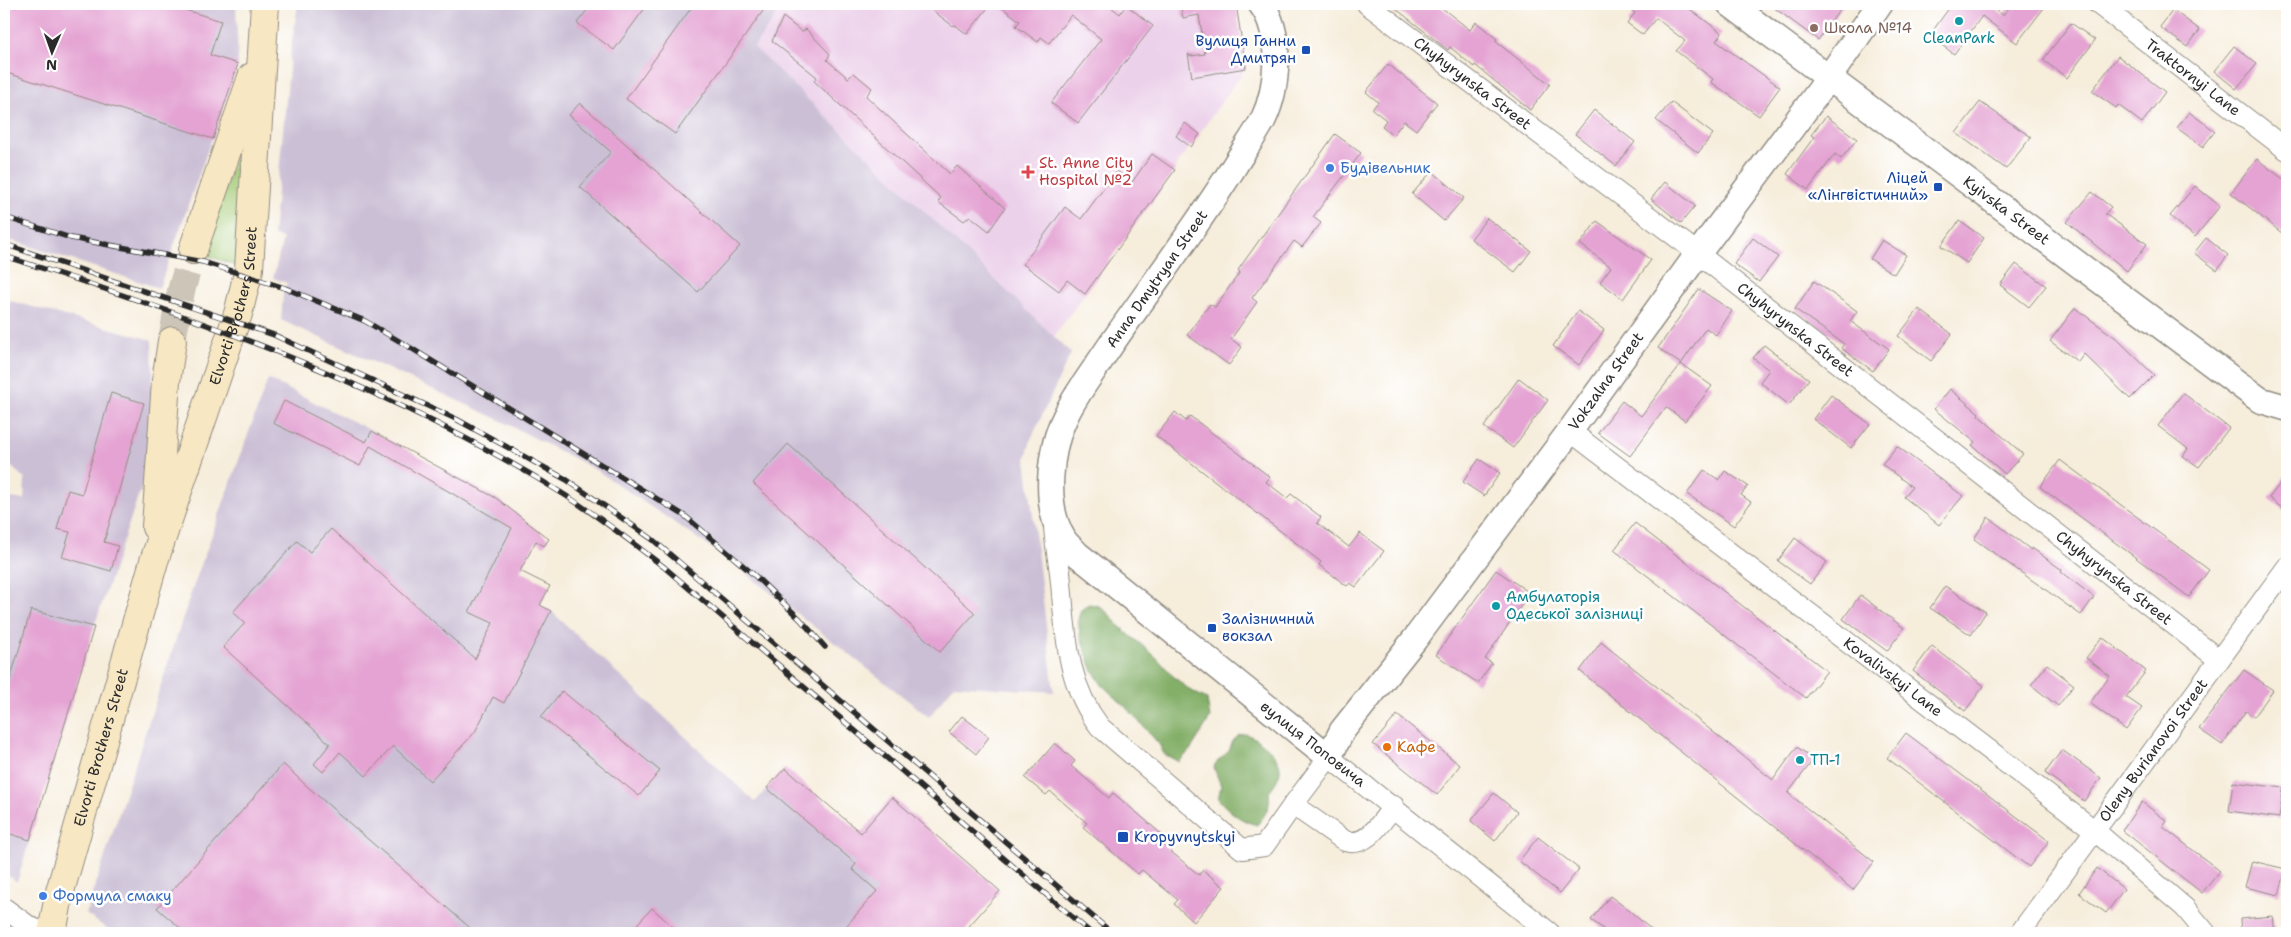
<svg xmlns="http://www.w3.org/2000/svg" width="2291" height="937" viewBox="0 0 2291 937" font-family="'Shantell Sans',sans-serif">
  <rect width="100%" height="100%" fill="#fff"/>
  <filter id="ink" filterUnits="userSpaceOnUse"><feTurbulence type="fractalNoise" baseFrequency=".02" numOctaves="2"/><feDisplacementMap in="SourceGraphic" scale="10" xChannelSelector="R" yChannelSelector="G"/><feConvolveMatrix kernelMatrix="1 2 1 2 8 2 1 2 1" color-interpolation-filters="sRGB"/></filter>
  <filter id="wash" filterUnits="userSpaceOnUse"><feTurbulence type="fractalNoise" baseFrequency=".0096" numOctaves="4" result="noise"/><feDisplacementMap in="SourceGraphic" scale="20" xChannelSelector="R" yChannelSelector="G"/><feGaussianBlur stdDeviation="1.12" result="paint"/><feColorMatrix in="noise" values="0 0 0 0 0 0 0 0 0 0 0 0 0 0 0 0 0 1.4 0 .05"/><feComposite in="paint" operator="in"/></filter>
  <g filter="url(#wash)">
    <rect width="100%" height="100%" fill="#f6eddb"/>
    <path fill="#ecd1ea" d="M784 4H1236L1246 68 1053 338 754 47Z"/>
    <g fill="#cbbfd5">
      <path d="M4 4H236L238 64 159 288 4 238Z"/>
      <path d="M298 4H784L754 47 1071 353 1031 439 1026 458 1054 692 954 685 929 717 725 557 598 471 498 419 281 320 283 294 287 283 273 278 283 239 273 235 291 48Z"/>
      <path d="M4 299 152 340 153 384 146 473 94 627 17 882 4 873V497L24 500 25 479 4 460Z"/>
      <path d="M268 379 372 431 496 498 541 533 520 571 550 586 540 606 551 611 755 802 785 768 861 833 857 837 964 931 963 933H113L86 914 190 596Z"/>
    </g>
    <path fill="#a4cb76" stroke="#687b50" d="M243 135 240 267 203 254Z"/>
    <g fill="#83af67" stroke="#576d49">
      <path d="M1089 604 1099 606 1109 614 1119 626 1156 657 1173 676 1191 691 1207 699 1210 718 1191 749 1179 762 1164 754 1159 744 1127 708 1102 685 1092 669 1080 635 1078 619 1081 610Z"/>
      <path d="M1247 734C1259 740 1282 756 1280 771 1279 779 1273 786 1269 792 1271 807 1266 814 1257 825 1240 821 1229 811 1218 799L1221 786 1214 768 1215 764 1229 751 1233 741 1239 735Z"/>
    </g>
    <g id="blocks">
      <g fill="#e4a3d3">
        <path d="M4 4H166L221 21 210 55 238 64 213 139 4 72Z"/>
        <path d="M592 4H648L614 50 577 23Z"/>
        <path d="M694 4H768L675 134 626 99Z"/>
        <path d="M924 4H991L967 34 955 25 953 26Z"/>
        <path d="M997 4H1107L1120 14 1126 5 1153 26 1078 123 1051 103 1101 39 1071 15 1049 43 1041 37 1038 42 1016 26 1020 21Z"/>
        <path d="M1180 4H1236L1246 68 1192 77 1188 54 1191 56 1205 54 1199 15 1183 18Z"/>
        <path d="M1390 4H1437L1470 30 1476 22 1497 39 1495 41 1550 84 1530 110 1475 65 1474 67 1450 47 1448 50Z"/>
        <path d="M1622 4H1683L1722 33 1716 41 1780 87 1759 116 1711 82 1713 79 1676 51 1685 41 1656 18 1643 35 1627 23 1635 13Z"/>
        <path d="M1769 4H1844L1818 40Z"/>
        <path d="M1952 4H1991L1990 6 2003 15 2012 4H2047L2017 43 1982 16 1954 54 1929 36Z"/>
        <path d="M2173 10 2200 30 2187 47 2160 27Z"/>
        <path d="M783 17 802 32 806 29 830 54 827 60 848 78 854 73 872 88 866 96 950 174 957 166 1005 208 989 231 970 216 964 221 938 202 941 198 814 81 817 77 772 41Z"/>
        <path d="M2071 23 2095 40 2067 78 2043 60Z"/>
        <path d="M2234 46 2257 64 2236 89 2214 71Z"/>
        <path d="M2118 56 2165 92 2142 123 2118 105 2116 108 2092 91Z"/>
        <path d="M1388 64 1437 103 1416 130 1404 121 1393 135 1382 126 1386 120 1372 109 1378 102 1366 92Z"/>
        <path d="M1671 102 1713 134 1698 153 1656 120Z"/>
        <path d="M1980 102 2031 137 2006 169 1956 133Z"/>
        <path d="M580 103 740 246 698 292 580 187 611 152 569 115Z"/>
        <path d="M1594 110 1635 142 1616 166 1575 134Z"/>
        <path d="M2189 112 2215 131 2203 147 2177 128Z"/>
        <path d="M1826 116 1857 139 1841 159 1835 154 1808 190 1787 174 1814 137 1811 135Z"/>
        <path d="M1185 123 1200 134 1191 147 1176 136Z"/>
        <path d="M1335 134 1361 153 1313 217 1321 223 1302 247 1294 241 1252 298 1257 302 1231 339 1242 347 1229 365 1187 335 1210 304 1215 307 1240 272 1238 270Z"/>
        <path d="M1152 154 1175 170 1085 294 1067 280 1059 291 1023 264 1065 207 1081 219 1117 171 1132 182Z"/>
        <path d="M2257 159 2287 182V237L2231 193Z"/>
        <path d="M1432 171 1464 198 1444 221 1412 194Z"/>
        <path d="M1665 182 1695 206 1681 223 1651 199Z"/>
        <path d="M2195 186 2220 206 2195 237 2170 216Z"/>
        <path d="M2092 192 2111 207 2105 214 2147 244 2127 271 2067 222Z"/>
        <path d="M1487 218 1531 251 1515 272 1471 239Z"/>
        <path d="M1597 221 1651 260 1623 299 1600 282 1611 267 1580 244Z"/>
        <path d="M1959 221 1984 238 1967 263 1941 246Z"/>
        <path d="M1753 238 1778 257 1759 282 1734 264Z"/>
        <path d="M2206 238 2228 255 2217 270 2194 253Z"/>
        <path d="M1882 240 1906 255 1894 274 1870 259Z"/>
        <path d="M2016 264 2046 286 2029 307 2000 285Z"/>
        <path d="M1814 281 1857 311 1850 321 1889 349 1873 371 1841 348 1844 344 1795 309Z"/>
        <path d="M1699 289 1732 311 1716 335 1706 328 1681 364 1658 348Z"/>
        <path d="M2075 308 2116 338 2154 375 2130 399 2084 354 2078 362 2050 341Z"/>
        <path d="M1919 309 1952 334 1931 361 1898 336Z"/>
        <path d="M1578 311 1604 330 1579 365 1553 346Z"/>
        <path d="M1764 345 1809 379 1789 405 1760 382 1769 370 1753 358Z"/>
        <path d="M1681 364 1712 386 1685 421 1666 407 1630 456 1598 433 1622 401 1641 416Z"/>
        <path d="M1519 378 1548 400 1513 448 1484 427Z"/>
        <path d="M1950 389 1979 413 1978 415 2023 454 2005 474 1972 445 1975 442 1934 409Z"/>
        <path d="M111 393 144 403 104 542 118 546 111 571 62 557 70 532 57 529 68 490 82 494Z"/>
        <path d="M2183 393 2229 428 2199 467 2183 456 2188 449 2158 426Z"/>
        <path d="M1831 395 1870 424 1851 448 1813 419Z"/>
        <path d="M284 401 366 442 372 431 496 498 549 539 544 546 536 541 520 571 550 586 540 605 551 611 504 703 493 697 475 732 430 781 393 746 366 776 340 752 323 772 314 764 330 744 223 647 245 623 233 612 297 541 310 552 331 529 475 659 493 623 469 612 512 528 370 446 360 466 273 423Z"/>
        <path d="M1175 412 1186 421 1190 416 1270 477 1266 482 1287 498 1291 494 1321 517 1317 523 1349 547 1360 533 1384 551 1356 587 1350 583 1347 586 1319 565 1321 562 1156 436Z"/>
        <path d="M788 444 975 613 940 652 753 483Z"/>
        <path d="M1897 446 1963 496 1939 525 1904 497 1912 487 1882 464Z"/>
        <path d="M1479 459 1500 473 1484 496 1463 482Z"/>
        <path d="M2060 460 2209 570 2189 597 2040 487Z"/>
        <path d="M1704 470 1719 480 1725 471 1748 486 1741 495 1751 502 1734 526 1687 494Z"/>
        <path d="M2287 474V512L2269 498Z"/>
        <path d="M1988 517 2031 550 2032 548 2062 570 2061 572 2094 597 2081 615 1974 539Z"/>
        <path d="M1635 523 1827 671 1806 698 1614 550Z"/>
        <path d="M1795 538 1827 562 1810 584 1778 561Z"/>
        <path d="M1496 570 1530 593 1485 659 1492 663 1478 683 1436 655Z"/>
        <path d="M1945 586 1986 612 1971 635 1930 608Z"/>
        <path d="M1860 595 1904 628 1887 651 1843 619Z"/>
        <path d="M31 610 94 627 30 840 4 832V700Z"/>
        <path d="M2102 637 2146 671 2126 697 2142 708 2126 730 2090 703 2110 676 2086 658Z"/>
        <path d="M1601 642 1773 780 1797 747 1814 759 1788 793 1874 862 1853 890 1580 671Z"/>
        <path d="M1932 646 1984 686 1965 711 1913 671Z"/>
        <path d="M2047 664 2074 685 2058 706 2031 685Z"/>
        <path d="M2244 670 2273 690 2254 717 2246 711 2222 745 2199 729Z"/>
        <path d="M562 691 660 771 639 796 541 717Z"/>
        <path d="M1397 715 1460 765 1437 795 1373 744Z"/>
        <path d="M962 716 989 737 976 754 949 732Z"/>
        <path d="M1906 733 2049 841 2029 867 1887 758Z"/>
        <path d="M1055 743 1075 761 1071 766 1109 798 1113 793 1143 818 1168 840 1163 845 1199 875 1203 870 1224 887 1194 922 1174 904 1178 900 1142 870 1138 874 1083 827 1087 823 1050 791 1046 795 1025 778Z"/>
        <path d="M2062 750 2101 778 2084 801 2045 773Z"/>
        <path d="M283 764 309 788 476 933H186L157 908Z"/>
        <path d="M785 768 861 833 892 797 1000 891 963 933H840L877 891 852 869 856 864 767 788Z"/>
        <path d="M2233 782 2285 788 2283 791 2279 818 2229 811Z"/>
        <path d="M1494 793 1517 812 1495 841 1471 821Z"/>
        <path d="M2142 802 2167 821 2163 827 2220 871 2202 893 2122 830Z"/>
        <path d="M1538 837 1579 869 1560 893 1519 861Z"/>
        <path d="M2252 861 2286 869 2279 895 2245 887Z"/>
        <path d="M2097 868 2124 889 2106 913 2079 893Z"/>
        <path d="M1610 896 1630 911 1655 933H1609L1591 920Z"/>
        <path d="M652 908 680 933H629Z"/>
        <path d="M2273 916 2275 933H2241L2240 919Z"/>
      </g>
    </g>
  </g>
  <g filter="url(#ink)">
    <use href="#blocks" fill-opacity="0" stroke="#908c83" stroke-width="1"/>
    <g fill="none" stroke-linecap="round" stroke-linejoin="round">
      <path stroke="#cdc6b8" stroke-width="28" stroke-dasharray="28 14" stroke-linecap="butt" d="M172 341 181 291 193 250"/>
      <g stroke="#908c83" stroke-width="22">
        <g id="minor">
          <path id="s1" d="M1367 4 1683 242 2218 659"/>
          <path id="s2" d="M2098 4 2287 150"/>
          <path id="s3" d="M1570 431 2094 830 2185 908 2206 933"/>
          <path d="M1054 523C1054 540 1058 556 1060 573 1066 628 1064 681 1100 727L1242 849 1264 846 1293 805"/>
          <path d="M1394 806C1381 821 1368 848 1345 841L1293 805 1329 757 1550 933"/>
          <path d="M4 908 30 927 45 933"/>
          <path id="s4" d="M2020 933 2287 567"/>
        </g>
      </g>
      <g stroke="#908c83" stroke-width="28">
        <g id="tertiary">
          <path id="s5" d="M1261 4C1283 33 1278 89 1263 120 1255 135 1244 150 1235 165 1195 230 1147 291 1104 355 1091 375 1076 394 1066 415 1049 449 1043 507 1064 540 1067 545 1073 549 1077 554L1329 757 1342 731 1415 639 1570 431 1697 255 1820 90 1880 4"/>
          <path id="s6" d="M1730 4 2260 400 2287 408"/>
        </g>
      </g>
      <g stroke="#908c83" stroke-width="30">
        <g id="secondary">
          <path d="M193 250 252 77"/>
          <path d="M156 527 166 381 172 341"/>
          <path id="s7" d="M52 933 59 895 154 561 238 314 249 269 265 4"/>
        </g>
      </g>
      <use href="#minor" stroke="#fff" stroke-width="20"/>
      <use href="#tertiary" stroke="#fff" stroke-width="25"/>
      <use href="#secondary" stroke="#f8e7c3" stroke-width="28"/>
      <g stroke="#2b2b2b" stroke-width="5.5">
        <g id="rail">
          <path d="M4 217 71 238 203 262 285 288 365 321 406 345 685 516 753 574 800 619 825 647"/>
          <path d="M4 244 274 335 456 419 567 480 652 539 1112 933"/>
          <path d="M4 256C196 317 387 385 560 492 596 514 630 541 664 567L1091 933"/>
        </g>
      </g>
      <use href="#rail" stroke="#fff" stroke-width="4" stroke-dasharray="11" stroke-linecap="butt"/>
    </g>
  </g>
  <g fill="#0f9aa8" stroke="#fff" stroke-width="2">
    <circle cx="1959" cy="21" r="5"/>
    <circle cx="1496" cy="606" r="5"/>
    <circle cx="1800" cy="760" r="5"/>
  </g>
  <circle fill="#8d6e63" stroke="#fff" stroke-width="2" cx="1814" cy="28" r="5"/>
  <g fill="#1a4fb4" stroke="#fff" stroke-width="2">
    <rect x="1301" y="45" width="10" height="10" rx="2.5"/>
    <rect x="1933" y="182" width="10" height="10" rx="2.5"/>
    <rect x="1207" y="623" width="10" height="10" rx="2.5"/>
    <rect x="1117" y="831" width="12" height="12" rx="2.5"/>
  </g>
  <g fill="#3f7fe0" stroke="#fff" stroke-width="2">
    <circle cx="1330" cy="168" r="5"/>
    <circle cx="43" cy="896" r="5"/>
  </g>
  <path fill="#e0444e" stroke="#fff" stroke-width="2" d="M1025.5 164.5h5v5h5v5h-5v5h-5v-5h-5v-5h5z"/>
  <circle fill="#e8710a" stroke="#fff" stroke-width="2" cx="1387" cy="747" r="5"/>
  <g text-anchor="middle" stroke-width="5" stroke-linejoin="round" paint-order="stroke">
    <g font-size="15" fill="#785e54" stroke="#fff" text-anchor="start">
      <text x="1824" y="33">Школа №14</text>
    </g>
    <g font-size="15" fill="#0d838f" stroke="#fff" text-anchor="start">
      <text x="1959" y="43" text-anchor="middle">CleanPark</text>
      <text x="1506" y="602">Амбулаторія<tspan x="1506" dy="17">Одеської залізниці</tspan></text>
      <text x="1810" y="765">ТП-1</text>
    </g>
    <g font-size="15" fill="#164399" stroke="#fff" text-anchor="end">
      <text x="1296" y="46">Вулиця Ганни<tspan x="1296" dy="17">Дмитрян</tspan></text>
      <text x="1928" y="183">Ліцей<tspan x="1928" dy="17">«Лінгвістичний»</tspan></text>
      <text x="1222" y="624" text-anchor="start">Залізничний<tspan x="1222" dy="17">вокзал</tspan></text>
      <text x="1134" y="842" text-anchor="start">Kropyvnytskyi</text>
    </g>
    <g font-size="15" fill="#2b2b2b" stroke="#fff">
      <text dy="5" stroke="none"><textPath href="#s2" startOffset="120">Traktornyi Lane</textPath></text>
      <text dy="5" stroke="none"><textPath href="#s1" startOffset="132">Chyhyrynska Street</textPath></text>
      <text dy="5" stroke="none"><textPath href="#s6" startOffset="345">Kyivska Street</textPath></text>
      <text transform="translate(1157 279) rotate(-55)" y="5">Anna Dmytryan Street</text>
      <text dy="5" stroke="none"><textPath href="#s7" startOffset="654">Elvorti Brothers Street</textPath></text>
      <text dy="5" stroke="none"><textPath href="#s1" startOffset="538">Chyhyrynska Street</textPath></text>
      <text dy="5" stroke="none"><textPath href="#s5" startOffset="1415">Vokzalna Street</textPath></text>
      <text dy="5" stroke="none"><textPath href="#s1" startOffset="942">Chyhyrynska Street</textPath></text>
      <text dy="5" stroke="none"><textPath href="#s3" startOffset="406">Kovalivskyi Lane</textPath></text>
      <text transform="translate(1313 744) rotate(38)" y="5">вулиця Поповича</text>
      <text dy="5" stroke="none"><textPath href="#s7" startOffset="192">Elvorti Brothers Street</textPath></text>
      <text dy="5" stroke="none"><textPath href="#s4" startOffset="226">Oleny Burianovoi Street</textPath></text>
    </g>
    <g font-size="15" fill="#be3a42" stroke="#fff" text-anchor="start">
      <text x="1039" y="168">St. Anne City<tspan x="1039" dy="17">Hospital №2</tspan></text>
    </g>
    <g font-size="15" fill="#366cbe" stroke="#fff" text-anchor="start">
      <text x="1340" y="173">Будівельник</text>
      <text x="53" y="901">Формула смаку</text>
    </g>
    <g font-size="15" fill="#c56008" stroke="#fff" text-anchor="start">
      <text x="1397" y="752">Кафе</text>
    </g>
  </g>
  <rect width="2291" height="937" fill="none" stroke="#fff" stroke-width="20"/>
  <g transform="translate(52 52) rotate(182)" stroke="#ffffff" stroke-width="4" paint-order="stroke">
  <path d="M0-4L9 19L0 12L-9 19Z" fill="#2b2b2b"/>
  <text y="-8" font-size="14" font-weight="bold" text-anchor="middle" fill="#2b2b2b">N</text>
  </g>
</svg>
